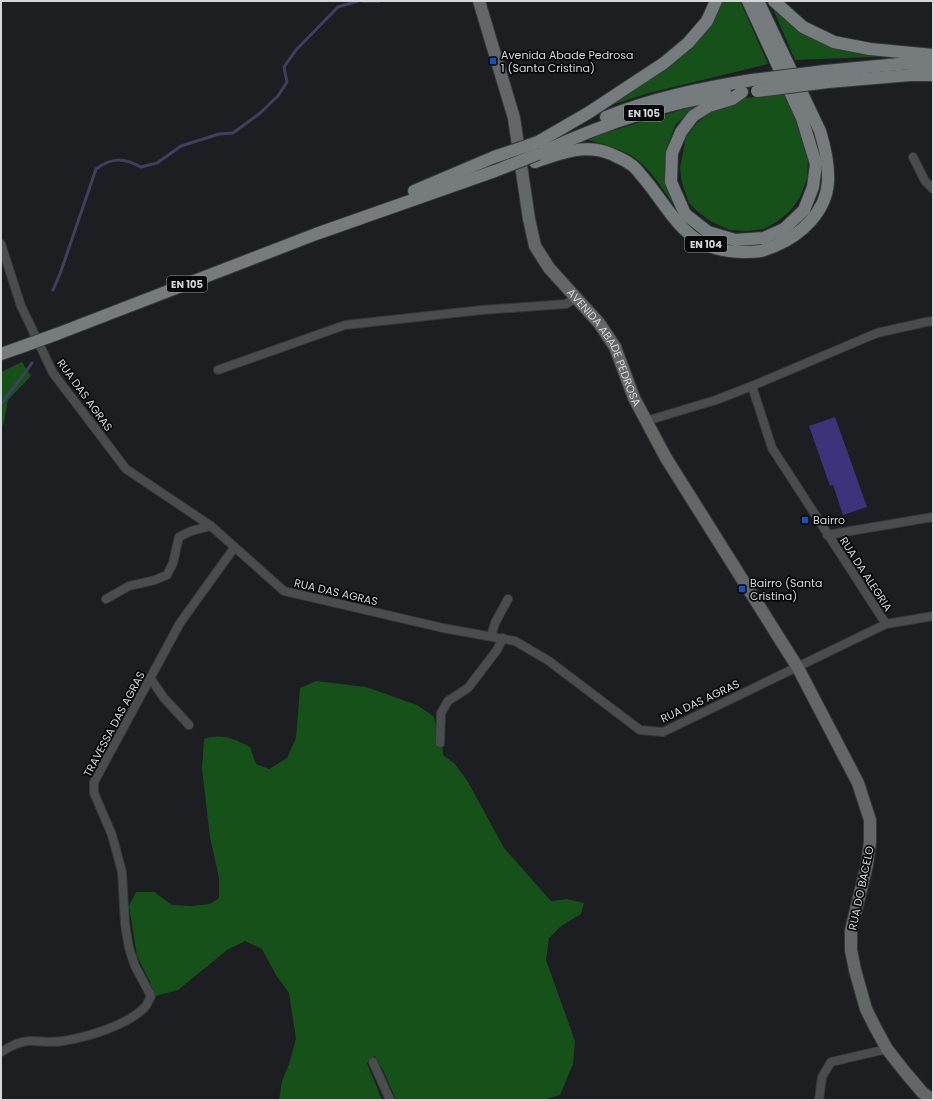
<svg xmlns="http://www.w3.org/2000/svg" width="934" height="1101" viewBox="0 0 934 1101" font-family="Poppins,sans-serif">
  <rect width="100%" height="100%" fill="#1c1e21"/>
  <g fill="#16511a">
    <path d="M720 1H740L768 64 649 93 602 108 701 37 715 19Z"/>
    <path d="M770 2 798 26 894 56 795 60Z"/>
    <path d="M783 93 796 121 808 161 807 179 799 199 790 211 778 221 764 229 747 231 730 230 710 221 697 211 689 203 682 183 680 168 686 137 697 123 717 107 738 99Z"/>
    <path d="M697 105 676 124 667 147 665 176 673 204C662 188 651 170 635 158 620 148 602 144 585 139Z"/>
    <path d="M22 362 31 376 8 400 4 422 1 429V372Z"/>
    <path d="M316 681 366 687 417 705 433 716 442 739 443 755 455 764 468 782 504 848 551 901 567 899 584 903 581 914 561 926 549 938 546 960 575 1041 573 1064 560 1095 543 1100H396L384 1072 375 1056 367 1063 382 1100H279L282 1081 289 1064 296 1039 289 993 276 975 262 949 245 941 227 950 178 990 155 996 149 980 137 956 129 906 136 892H154L172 905 191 906 210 904 219 898V878L210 837 202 768 204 739C222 733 234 739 250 747L256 764 269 769 287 758 296 738 300 688Z"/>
  </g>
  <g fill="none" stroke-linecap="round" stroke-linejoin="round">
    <g stroke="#40405e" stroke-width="3">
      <path d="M363 1H379"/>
      <path d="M53 290 60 274 96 169C112 157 124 158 141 167L157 163 181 146 219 134 233 133 259 114 278 96 287 82 284 67 296 50 338 7 358 1"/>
      <path d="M1 404 22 377 32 363"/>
    </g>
  </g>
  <path fill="#3c337a" d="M835 417 867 507 843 515 833 485 830 486 809 426Z"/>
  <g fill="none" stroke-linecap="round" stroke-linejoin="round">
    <g stroke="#36383b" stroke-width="10">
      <g id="street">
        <path d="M913 157 925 181 933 189"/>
        <path d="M1 244 21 306 53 373 126 469 211 526 284 591 443 628 515 641 549 661 640 730 663 732 886 624 933 616"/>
        <path d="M218 370 345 325 482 310 566 304 576 298"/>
        <path d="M752 386 772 448 886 624"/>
        <path d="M646 421 716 400 752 386 877 333 926 322 933 321"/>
        <path d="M827 535 933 517"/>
        <path d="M106 599 129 586 155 580 167 575 173 563 179 537 191 531 211 526"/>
        <path d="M491 636 495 623 508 599"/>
        <path d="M151 679 164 698 189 725"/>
        <path d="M440 743 441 713 448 701 468 688 497 650 503 638"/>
        <path d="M1 1052C9 1047 20 1041 29 1041 41 1041 52 1043 63 1041 88 1037 128 1025 145 1007 148 1004 149 999 151 996L135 966 129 948 125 924 122 872 112 835 94 793V782L180 623 234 548"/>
        <path d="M373 1062 390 1100"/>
        <path d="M819 1100 822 1077 831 1062 887 1049"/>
      </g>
    </g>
    <g stroke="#36383b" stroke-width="14">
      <g id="secondary">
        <path id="s1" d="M479 1 514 118 529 219 535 246 549 268 599 323 615 347 634 398 666 458 798 668 858 783 870 820V842L867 865 851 930V950L855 970 866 1009 875 1027 887 1049 905 1072 922 1092 932 1100"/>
      </g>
    </g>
    <g stroke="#36383b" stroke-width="14">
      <g id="primary">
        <path d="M774 1 803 27 834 42 870 49 933 55"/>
        <path d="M825 71 910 63 933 64"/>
        <path d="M828 82 910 75H933"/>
        <path d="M742 92 732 99 709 106 693 116 681 132 672 153 671 182 685 214 708 232 735 240 764 238 784 229 804 210 813 187 816 164 802 118 748 1"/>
        <path d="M606 117C653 98 703 88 752 80"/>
        <path d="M538 142 588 113 664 63 688 43 707 21 716 1"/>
        <path d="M542 152C601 125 662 103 726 94"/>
        <path d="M535 162C560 153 586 143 611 154 617 157 625 160 630 164 634 166 638 171 641 175 664 200 679 238 715 248 729 252 746 253 761 251 765 250 770 248 775 246 801 235 826 212 828 182 829 164 825 147 820 131L758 1"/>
        <path d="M414 191 494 157"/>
        <path d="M57 334 316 234 495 171"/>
        <path d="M1 354 21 347"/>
      </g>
    </g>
    <use href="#street" stroke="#4a4d4d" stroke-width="8"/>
    <use href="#secondary" stroke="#636768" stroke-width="12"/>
    <use href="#primary" stroke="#767b7d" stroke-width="12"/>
    <g stroke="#36383b" stroke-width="14" stroke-linecap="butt">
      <g id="primary-bridge">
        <path d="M752 80 825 71"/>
        <path d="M757 91 828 82"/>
        <path d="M494 157 538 142"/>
        <path d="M495 171 538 154"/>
        <path d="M21 347 57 334"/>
      </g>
    </g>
    <use href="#primary-bridge" stroke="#767b7d" stroke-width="12"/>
  </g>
  <g fill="#1a4fb4" stroke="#070809" stroke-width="1.5">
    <rect x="489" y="57" width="8" height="8" rx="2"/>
    <rect x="801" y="516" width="8" height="8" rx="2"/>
    <rect x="738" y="585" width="8" height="8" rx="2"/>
  </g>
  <g text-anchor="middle" stroke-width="3.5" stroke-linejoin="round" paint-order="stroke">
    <g fill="#070809" stroke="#97989b" stroke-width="1">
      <rect x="624" y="105" width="40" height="16" rx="3"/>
      <rect x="685" y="236" width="42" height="16" rx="3"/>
      <rect x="167" y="276" width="40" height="16" rx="3"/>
    </g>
    <g font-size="10" font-weight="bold" fill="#d5d6d9">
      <text x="644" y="117">EN 105</text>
      <text x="706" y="248">EN 104</text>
      <text x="187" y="288">EN 105</text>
    </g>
    <g font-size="11" fill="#d5d6d9" stroke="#070809" text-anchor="start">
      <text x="501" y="59">Avenida Abade Pedrosa<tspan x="501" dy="13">1 (Santa Cristina)</tspan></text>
      <text x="813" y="524">Bairro</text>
      <text x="750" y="587">Bairro (Santa<tspan x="750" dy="13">Cristina)</tspan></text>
    </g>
    <g font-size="11" fill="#d5d6d9" stroke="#070809">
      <text dy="4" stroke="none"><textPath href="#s1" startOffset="376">AVENIDA ABADE PEDROSA</textPath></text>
      <text transform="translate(85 395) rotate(54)" y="4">RUA DAS AGRAS</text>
      <text transform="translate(866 574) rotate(57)" y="4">RUA DA ALEGRIA</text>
      <text transform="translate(336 592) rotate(13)" y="4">RUA DAS AGRAS</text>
      <text transform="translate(700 701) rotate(-25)" y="4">RUA DAS AGRAS</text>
      <text transform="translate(114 724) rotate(-62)" y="4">TRAVESSA DAS AGRAS</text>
      <text transform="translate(861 888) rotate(-78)" y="4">RUA DO BACELO</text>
    </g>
  </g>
  <rect width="934" height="1101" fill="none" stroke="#d5d6d9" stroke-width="4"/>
</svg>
